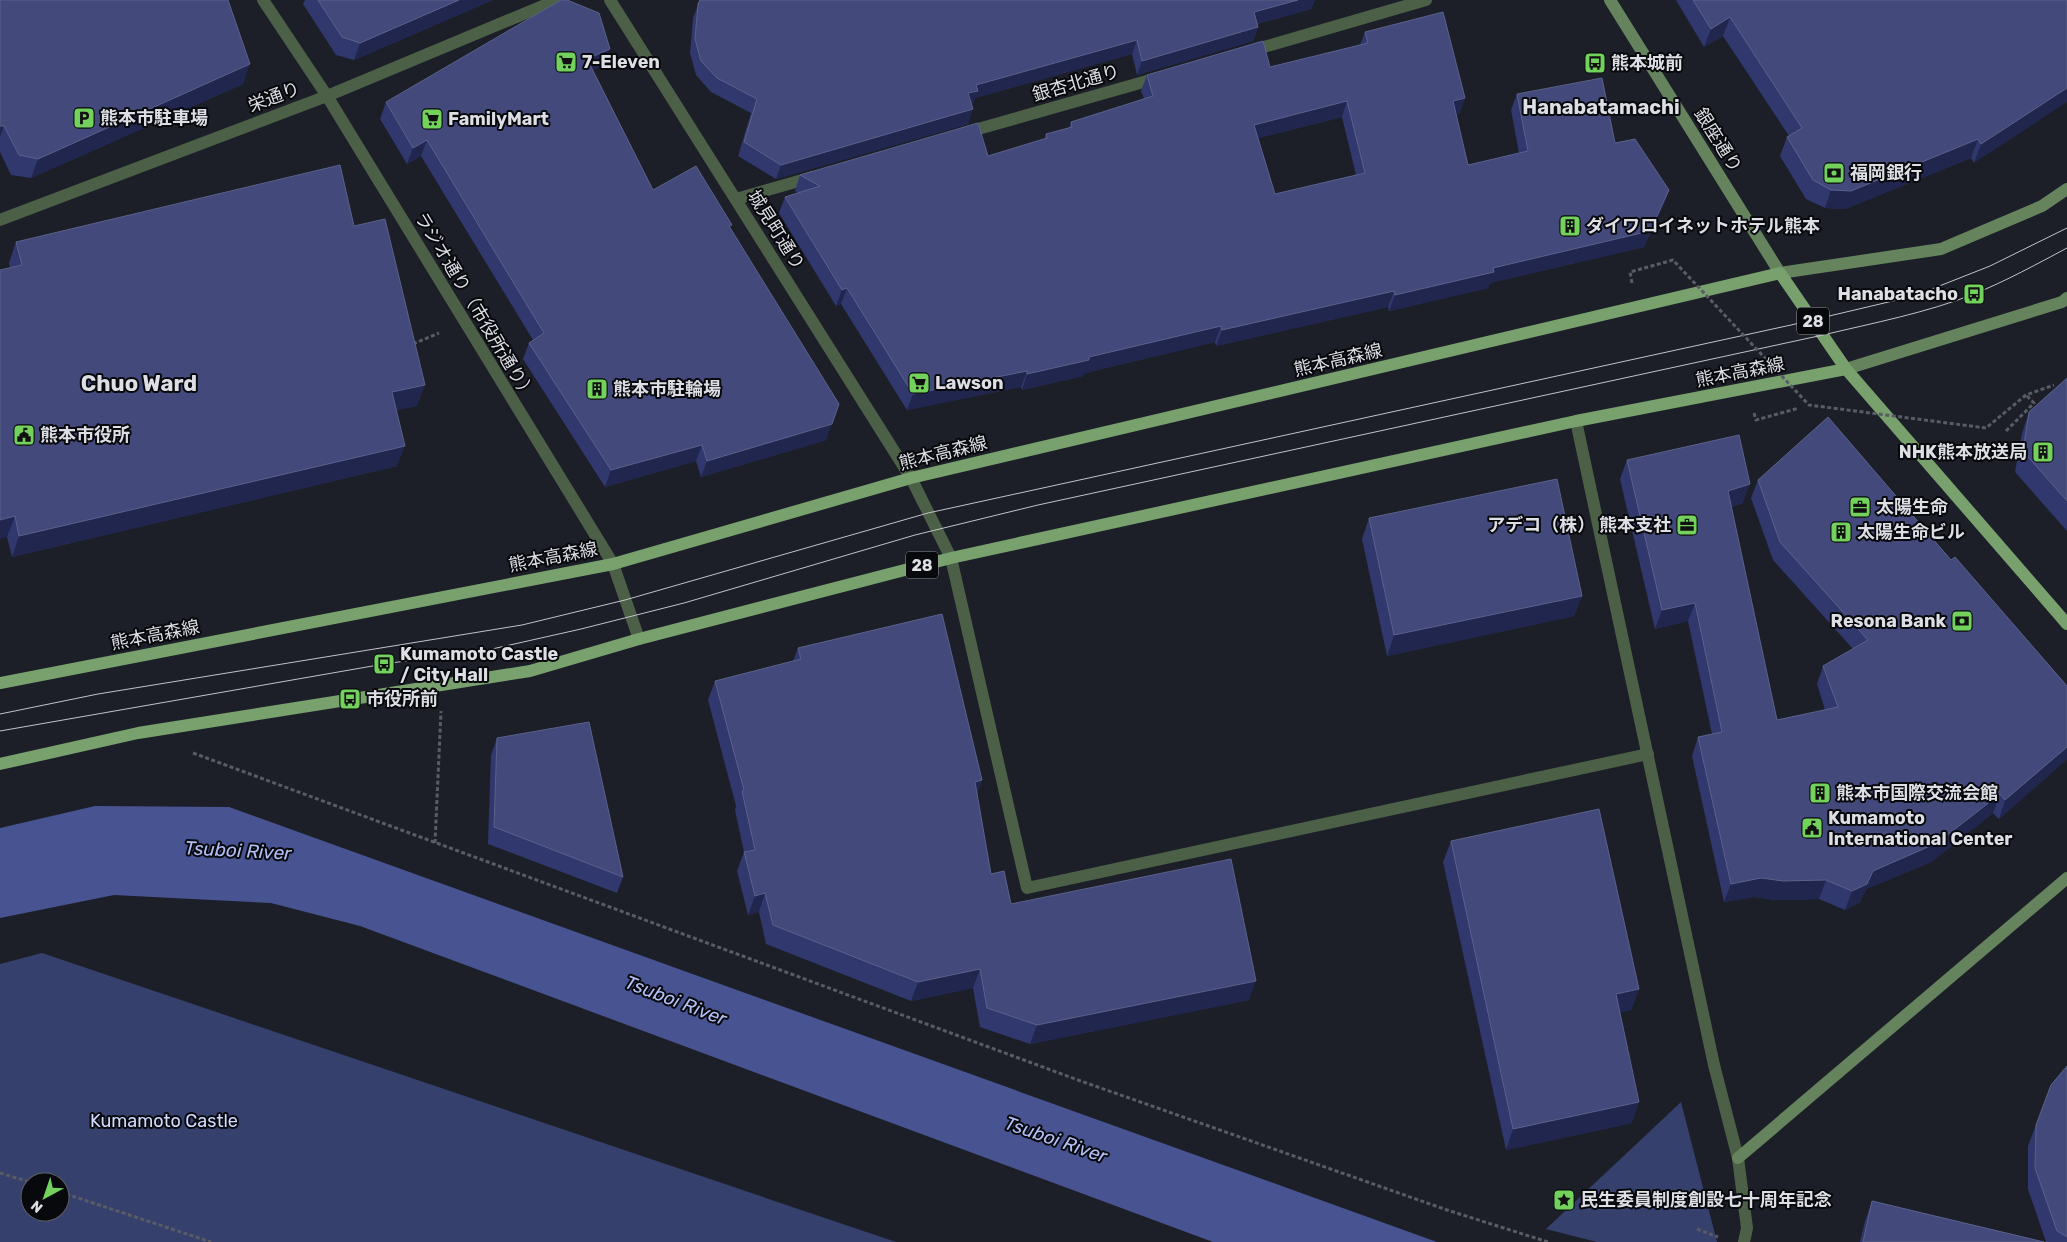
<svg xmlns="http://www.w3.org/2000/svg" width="2067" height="1242" viewBox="0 0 2067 1242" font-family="Rubik,'Noto Sans JP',sans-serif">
  <rect width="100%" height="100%" fill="#1c1f28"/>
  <g fill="#36406d" fill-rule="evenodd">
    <path d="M42 953 896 1242H0V964ZM30 1182H60V1212H30Z"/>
    <path d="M1681 1102 1717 1242H1597L1546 1229Z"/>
  </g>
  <path fill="#475491" d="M95 806 229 807 1437 1242H1213L360 926 271 903 114 895 0 918V828Z"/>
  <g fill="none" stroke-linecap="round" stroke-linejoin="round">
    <g stroke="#595c64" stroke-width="3" stroke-dasharray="4 2.5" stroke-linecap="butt">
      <path d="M413 344 439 333"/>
      <path d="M1754 413 1756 420 1799 408"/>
      <path d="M2006 431 2034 403 2026 395"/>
      <path d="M193 753 1078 1080 1447 1210 1548 1242"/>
      <path d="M435 843 441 711"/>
      <path d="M0 1173 30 1182"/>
      <path d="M60 1192 211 1242"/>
      <path d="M1697 1229 1718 1237"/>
    </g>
    <g stroke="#4c6047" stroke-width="12">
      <path d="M263 0 327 96 613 564 639 639"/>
      <path d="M610 0 911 478 951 558 1027 888 1648 754"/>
      <path d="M1250 51 1426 0"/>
      <path d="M964 133 1161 77"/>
      <path d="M736 199 813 177"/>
      <path d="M0 220 327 96 557 0"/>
      <path d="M1576 421 1714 1065 1738 1158 1747 1228 1744 1242"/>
    </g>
    <g stroke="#65845d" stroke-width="12">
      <path d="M1610 0 1780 273 1941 249 2042 206 2067 189"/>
      <path d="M1846 369 2062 302 2067 298"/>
      <path d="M1738 1158 2067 878"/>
    </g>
    <g stroke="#78a16e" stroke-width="12">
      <path d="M0 683 613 564 911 478 1780 273 1846 369 2067 624"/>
      <path d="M0 764 138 733 530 671 639 639 951 558 1576 421 1846 369"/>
    </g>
    <g stroke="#c1c3c9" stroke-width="1">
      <path d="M0 714 98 694 522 625 625 600 928 513 1791 325 1914 296 1990 266 2067 228"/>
      <path d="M0 731 384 664 492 649 581 629 684 603 915 535 1038 505 1823 335C1873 323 1926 313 1974 294 2006 281 2037 264 2067 248"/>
    </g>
    <path stroke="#595c64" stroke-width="3" stroke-dasharray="4 2.5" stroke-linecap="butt" d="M1632 283 1630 272 1673 260 1809 405 1986 428 2026 395 2054 385"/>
  </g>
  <g fill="#30386e" fill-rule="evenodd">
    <path d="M0 0 243 84 31 178 11 175 0 152Z"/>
    <path d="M305 0H493L354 60 336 55 303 4Z"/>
    <path d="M700 0H1315L1311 9 1257 24 1258 27 1253 41 1137 75 1132 54 975 98 972 105 968 124 776 179 738 156 751 113 711 92 696 75 690 53 693 18Z"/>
    <path d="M1676 0H2067L1974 163 1971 158 1845 209 1825 208 1806 199 1780 156 1787 137 1789 136 1723 36 1704 47Z"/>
    <path d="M1365 32 1465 98 1459 114 1456 115 1468 165 1519 153 1511 110 1517 94 1615 143 1669 190 1663 206 1644 247 1490 283 1488 288 1389 311 1388 307 1216 346 1215 342 1085 373 1083 376 1022 390 1021 387 907 410 841 304 836 306 779 213 785 197 798 193 795 191 800 175 988 156 1044 139 1046 134 1069 128 1071 122 1144 99 1141 91 1147 75 1270 67 1360 45ZM1342 117 1356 175 1275 194 1258 138Z"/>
    <path d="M604 65 593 70 653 190 731 229 826 440 701 477 696 461 605 487 523 359 529 343 533 340 421 156 407 164 380 119 386 102Z"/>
    <path d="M354 226 417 406 396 410 397 466 12 557 7 537 10 268 9 263 16 242Z"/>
    <path d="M2067 378V531L2015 472 2022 433 2029 412Z"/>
    <path d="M1627 460 1743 503 1731 507 1777 720 1825 710 1817 684 1823 666 1853 649 1773 560 1751 498 1758 480 1951 560 2067 686V759L1999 819 1993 813 1931 862 1866 889 1860 902 1845 910 1819 899 1776 900 1754 897 1724 902 1692 756 1698 737 1712 734 1688 621 1655 629 1620 479Z"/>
    <path d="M1369 518 1582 596 1574 616 1387 656 1362 539Z"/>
    <path d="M798 648 982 780 977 794 991 874 1011 904 1249 1000 1030 1044 980 1027 973 988 911 1001 766 944 759 912 748 915 737 871 744 852 735 810 736 806 708 700 715 681 793 661Z"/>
    <path d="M497 738 623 877 617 893 488 844 491 755Z"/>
    <path d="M1451 841 1639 989 1631 1010 1620 1012 1632 1123 1506 1150 1443 862Z"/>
    <path d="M2067 1066V1242H2046L2028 1189V1146L2051 1085Z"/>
    <path d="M1872 1201 2044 1242H1860L1865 1221Z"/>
  </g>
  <g fill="#20264d">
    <path d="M459 0H493L354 60 360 43Z"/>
    <path d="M1298 0H1315L1311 9 1249 26 1254 12Z"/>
    <path d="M1730 17 1723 36 1704 47 1711 29Z"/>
    <path d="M1258 27 1253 41 1137 75 1142 61Z"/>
    <path d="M1137 40 1132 54 975 98 972 105 963 108 968 93 976 85Z"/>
    <path d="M610 49 604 65 581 75 587 59Z"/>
    <path d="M250 64 243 84 31 178 38 159Z"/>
    <path d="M2067 88V102L1974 163 1981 144Z"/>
    <path d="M1465 98 1459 114 1447 117 1453 101Z"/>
    <path d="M1347 101 1342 117 1248 141 1254 125Z"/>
    <path d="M973 109 968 124 776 179 781 165Z"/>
    <path d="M0 126H4L0 137Z"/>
    <path d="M1978 139 1971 158 1845 209 1825 208 1831 190Z"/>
    <path d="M427 140 421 156 407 164 413 148Z"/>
    <path d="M1669 190 1663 206 1644 247 1490 283 1488 288 1389 311 1395 295 1493 268Z"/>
    <path d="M847 288 841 304 836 306 842 290Z"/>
    <path d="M1394 291 1388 307 1216 346 1222 330Z"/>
    <path d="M1221 326 1215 342 1085 373 1083 376 1022 390 1027 374 1089 357Z"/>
    <path d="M1027 371 1021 387 907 410 913 394Z"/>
    <path d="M425 385 417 406 385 413 392 392Z"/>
    <path d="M832 424 826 440 701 477 707 461Z"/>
    <path d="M702 445 696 461 605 487 611 470Z"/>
    <path d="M405 446 397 466 12 557 19 536Z"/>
    <path d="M1750 484 1743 503 1721 509 1728 491Z"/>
    <path d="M15 516 7 537 0 539V520Z"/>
    <path d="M1582 596 1574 616 1387 656 1394 635Z"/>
    <path d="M1695 603 1688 621 1655 629 1662 610Z"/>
    <path d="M2067 747V759L1999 819 2005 800Z"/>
    <path d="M982 780 975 799V782Z"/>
    <path d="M2000 794 1993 813 1931 862 1866 889 1860 902 1845 910 1852 891 1873 871Z"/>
    <path d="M1761 878 1826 880 1819 899 1776 900 1754 897 1724 902 1731 884Z"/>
    <path d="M765 893 759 912 748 915 755 896Z"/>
    <path d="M980 969 973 988 911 1001 918 982Z"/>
    <path d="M1256 981 1249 1000 1030 1044 1037 1025Z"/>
    <path d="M1639 989 1631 1010 1609 1015 1616 994Z"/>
    <path d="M1639 1102 1632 1123 1506 1150 1513 1129Z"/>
  </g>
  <g fill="#434a7b" stroke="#5b618b" fill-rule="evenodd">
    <path d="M0 0H228L250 64 38 159 19 155 4 126H0Z"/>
    <path d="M318 0H459L360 43 342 37Z"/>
    <path d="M561 0H567L599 13 610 49 587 59 653 190 696 166 732 225 729 226 839 404 832 424 707 461 702 445 611 470 529 343 544 333 427 140 413 148 386 102Z"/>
    <path d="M700 0H1298L1254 12 1258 27 1142 61 1137 40 976 85 978 91 968 93 973 109 781 165 744 142 757 99 717 78 701 61 695 39 698 4Z"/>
    <path d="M1693 0H2067V88L1981 144 1978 139 1851 191 1831 190 1813 180 1787 137 1802 128 1730 17 1711 29Z"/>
    <path d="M1443 12 1465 98 1453 101 1468 165 1528 151 1517 94 1602 78 1615 143 1635 139 1669 190 1650 231 1493 268 1494 272 1395 295 1394 291 1222 330 1221 326 1089 357V360L1027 374V371L913 394 847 288 842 290 785 197 820 186 800 175 978 123 988 156 1047 138 1046 134 1072 127 1071 122 1153 96 1147 75 1263 41 1270 67 1368 43 1365 32ZM1347 101 1365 173 1275 194 1254 125Z"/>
    <path d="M340 165 354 226 385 219 425 385 392 392 405 446 19 536 15 516 0 520V270L22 265 16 242Z"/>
    <path d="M2067 378V501L2023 451 2029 412Z"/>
    <path d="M1828 417 1951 560 1955 557 2067 686V747L2005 800 2000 794 1937 843 1873 871 1867 884 1852 891 1826 880 1783 881 1761 878 1731 884 1698 737 1722 732 1695 603 1662 610 1627 460 1739 435 1750 484 1728 491 1777 720 1838 707 1823 666 1868 640 1780 542 1758 480Z"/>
    <path d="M1557 479 1582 596 1394 635 1369 518Z"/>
    <path d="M942 614 982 780 975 782 991 874 1004 871 1011 904 1231 859 1256 981 1037 1025 987 1008 980 969 918 982 773 925 765 893 755 896 744 852 755 850 742 791 744 790 715 681 801 659 798 648Z"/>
    <path d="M589 722 623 877 494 827 497 738Z"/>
    <path d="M1599 809 1639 989 1616 994 1639 1102 1513 1129 1451 841Z"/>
    <path d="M2067 1066V1237L2057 1231 2035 1168 2036 1125 2051 1085Z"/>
    <path d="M1872 1201 2044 1242H1863Z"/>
  </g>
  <defs>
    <g id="supermarket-square" transform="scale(1.125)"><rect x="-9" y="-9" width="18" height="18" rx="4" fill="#73d25c" stroke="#08090d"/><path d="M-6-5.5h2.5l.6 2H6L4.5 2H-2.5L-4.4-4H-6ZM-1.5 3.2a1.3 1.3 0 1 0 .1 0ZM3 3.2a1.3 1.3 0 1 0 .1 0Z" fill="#111"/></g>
    <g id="bus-square" transform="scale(1.125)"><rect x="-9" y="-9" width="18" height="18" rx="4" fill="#73d25c" stroke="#08090d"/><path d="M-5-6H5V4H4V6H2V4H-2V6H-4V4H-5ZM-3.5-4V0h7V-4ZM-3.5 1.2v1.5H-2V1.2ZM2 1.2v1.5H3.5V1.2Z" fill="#111"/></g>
    <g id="parking-square" transform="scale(1.125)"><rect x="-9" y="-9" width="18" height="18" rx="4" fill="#73d25c" stroke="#08090d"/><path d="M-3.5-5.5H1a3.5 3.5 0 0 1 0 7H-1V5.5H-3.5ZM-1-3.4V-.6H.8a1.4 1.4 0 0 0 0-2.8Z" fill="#111"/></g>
    <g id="bank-square" transform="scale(1.125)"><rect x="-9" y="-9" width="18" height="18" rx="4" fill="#73d25c" stroke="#08090d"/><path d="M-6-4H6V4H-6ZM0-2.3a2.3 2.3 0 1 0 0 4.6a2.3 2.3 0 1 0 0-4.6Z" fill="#111"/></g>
    <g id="building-square" transform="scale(1.125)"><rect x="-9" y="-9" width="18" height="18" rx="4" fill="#73d25c" stroke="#08090d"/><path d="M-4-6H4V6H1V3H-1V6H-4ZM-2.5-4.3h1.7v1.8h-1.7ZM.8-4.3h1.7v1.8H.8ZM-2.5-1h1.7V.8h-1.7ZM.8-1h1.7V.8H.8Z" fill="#111"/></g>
    <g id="civic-square" transform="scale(1.125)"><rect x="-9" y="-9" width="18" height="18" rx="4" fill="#73d25c" stroke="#08090d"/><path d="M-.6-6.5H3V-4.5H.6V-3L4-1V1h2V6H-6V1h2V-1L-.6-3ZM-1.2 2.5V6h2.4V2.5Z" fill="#111"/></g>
    <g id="office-square" transform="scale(1.125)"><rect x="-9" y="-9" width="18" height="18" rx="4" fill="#73d25c" stroke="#08090d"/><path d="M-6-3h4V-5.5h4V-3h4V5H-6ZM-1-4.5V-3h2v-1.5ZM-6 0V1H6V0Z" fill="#111"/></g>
    <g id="sight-square" transform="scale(1.125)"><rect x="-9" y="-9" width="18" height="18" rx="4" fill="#73d25c" stroke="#08090d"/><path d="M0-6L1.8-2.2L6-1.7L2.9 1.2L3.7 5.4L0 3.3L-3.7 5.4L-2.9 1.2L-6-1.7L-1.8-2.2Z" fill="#111"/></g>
  </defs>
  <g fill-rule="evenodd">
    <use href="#supermarket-square" x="566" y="62"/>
    <use href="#bus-square" x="1595" y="63"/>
    <use href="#parking-square" x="84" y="118"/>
    <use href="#supermarket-square" x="432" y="119"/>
    <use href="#bank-square" x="1834" y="173"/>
    <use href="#building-square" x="1570" y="226"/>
    <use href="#bus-square" x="1974" y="294"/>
    <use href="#supermarket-square" x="919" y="383"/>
    <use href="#building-square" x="597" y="389"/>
    <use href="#civic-square" x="24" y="435"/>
    <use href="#building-square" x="2043" y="452"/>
    <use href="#office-square" x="1860" y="507"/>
    <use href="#office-square" x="1687" y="525"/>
    <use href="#building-square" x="1841" y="532"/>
    <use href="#bank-square" x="1962" y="621"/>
    <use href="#bus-square" x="384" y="664"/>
    <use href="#bus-square" x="350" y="699"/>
    <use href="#building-square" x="1820" y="793"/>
    <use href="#civic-square" x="1812" y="828"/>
    <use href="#sight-square" x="1564" y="1200"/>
  </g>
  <g text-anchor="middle" stroke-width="4" stroke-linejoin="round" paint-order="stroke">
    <g fill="#08090d" stroke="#9d9fa4" stroke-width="1">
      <rect x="1797" y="307.5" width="32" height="27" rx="4"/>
      <rect x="906" y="551.5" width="32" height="27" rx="4"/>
    </g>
    <g font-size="16" font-weight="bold" fill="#dddfe5">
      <text x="1813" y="327">28</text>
      <text x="922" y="571">28</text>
    </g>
    <g font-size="18" font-weight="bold" fill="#dddfe5" stroke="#08090d" text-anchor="start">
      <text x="582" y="68">7-Eleven</text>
      <text x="1611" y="69">熊本城前</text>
      <text x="100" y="124">熊本市駐車場</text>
      <text x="448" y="125">FamilyMart</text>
      <text x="1850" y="179">福岡銀行</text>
      <text x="1586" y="232">ダイワロイネットホテル熊本</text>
      <text x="1958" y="300" text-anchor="end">Hanabatacho</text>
      <text x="935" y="389">Lawson</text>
      <text x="613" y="395">熊本市駐輪場</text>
      <text x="40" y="441">熊本市役所</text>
      <text x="2027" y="458" text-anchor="end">NHK熊本放送局</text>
      <text x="1876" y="513">太陽生命</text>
      <text x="1671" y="531" text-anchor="end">アデコ（株） 熊本支社</text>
      <text x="1857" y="538">太陽生命ビル</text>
      <text x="1946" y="627" text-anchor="end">Resona Bank</text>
      <text x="400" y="660">Kumamoto Castle<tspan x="400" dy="21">/ City Hall</tspan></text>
      <text x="366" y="705">市役所前</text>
      <text x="1836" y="799">熊本市国際交流会館</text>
      <text x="1828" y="824">Kumamoto<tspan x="1828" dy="21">International Center</tspan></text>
      <text x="1580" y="1206">民生委員制度創設七十周年記念</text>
    </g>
    <g font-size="18" fill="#dddfe5" stroke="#08090d">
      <text transform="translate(1076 83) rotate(-16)" y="6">銀杏北通り</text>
      <text transform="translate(274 97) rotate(-21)" y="6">栄通り</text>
      <text transform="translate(1718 140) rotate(58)" y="6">銀座通り</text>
      <text transform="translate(776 230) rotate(58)" y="6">城見町通り</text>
      <text transform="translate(475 306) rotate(59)" y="6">ラジオ通り（市役所通り）</text>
      <text transform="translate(1338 360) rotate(-13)" y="6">熊本高森線</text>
      <text transform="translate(1740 372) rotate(-11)" y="6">熊本高森線</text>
      <text transform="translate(943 453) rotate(-14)" y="6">熊本高森線</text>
      <text transform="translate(553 557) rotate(-11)" y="6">熊本高森線</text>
      <text transform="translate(155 635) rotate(-11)" y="6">熊本高森線</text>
    </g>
    <g font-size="18" fill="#cfdaff" stroke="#08090d">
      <text x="164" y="1127">Kumamoto Castle</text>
    </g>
    <g font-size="19" font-style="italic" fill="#b2c0f6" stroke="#08090d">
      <text transform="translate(238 850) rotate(3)" y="7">Tsuboi River</text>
      <text transform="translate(676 1000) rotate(21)" y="7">Tsuboi River</text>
      <text transform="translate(1056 1139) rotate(19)" y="7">Tsuboi River</text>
    </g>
    <g font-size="20" font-weight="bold" fill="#dddfe5" stroke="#08090d">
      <text x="1601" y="114">Hanabatamachi</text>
    </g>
    <g font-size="22" font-weight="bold" fill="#dddfe5" stroke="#08090d">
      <text x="139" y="391">Chuo Ward</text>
    </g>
  </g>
  <g transform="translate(45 1197) rotate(220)"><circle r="24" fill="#08090d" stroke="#5d5f63"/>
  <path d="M0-4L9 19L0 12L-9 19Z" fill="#73d25c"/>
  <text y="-8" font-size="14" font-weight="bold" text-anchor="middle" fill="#dddfe5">N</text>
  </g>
</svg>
